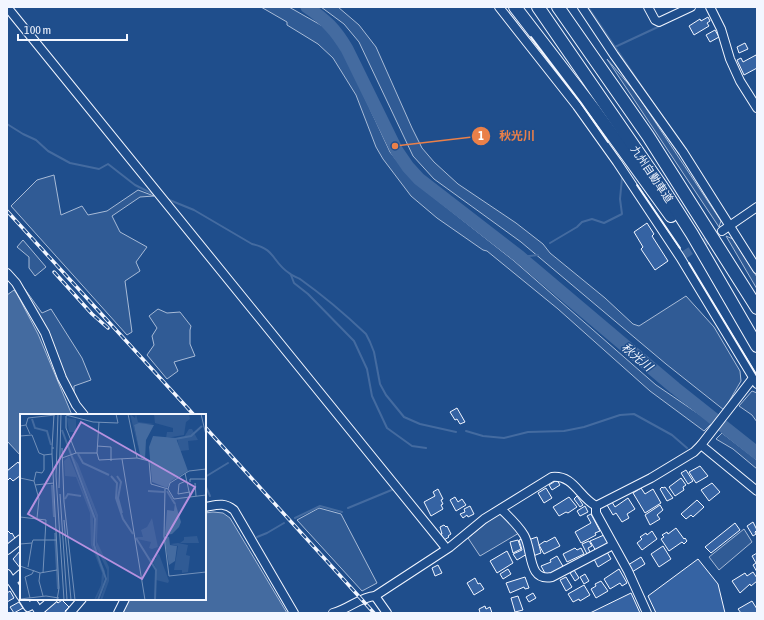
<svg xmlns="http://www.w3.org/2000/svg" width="764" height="620" viewBox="0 0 764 620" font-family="'Asap Condensed','Noto Sans JP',sans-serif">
  <rect width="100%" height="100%" fill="#1f4e8c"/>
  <g fill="#305b95" stroke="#a8bbd7">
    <path d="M261 7H289L326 28 343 50 390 152 413 181 513 260 656 385 712 423 704 431 650 391 558 309 487 251 483 250 437 218 411 196 383 159 376 147 356 95 333 58 318 44 287 25V22Z"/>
    <path d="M321 7H338L359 25 376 47 412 128 422 148 434 162 458 184 516 223 543 244 550 253 605 298 633 324 639 326 686 296 714 327 740 371 741 381 724 410 666 364 521 242 434 179 413 156 359 42 344 24Z"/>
    <path d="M607 59 636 93 721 221 719 227Z"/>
    <path d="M54 175 61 215 82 206 88 215 107 211 138 190 154 196 140 197 112 216 120 232 147 247 136 262 140 271 125 281 132 332 127 335 11 206 37 180Z"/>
    <path d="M726 236 733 239 757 277V289Z"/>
    <path d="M23 240 46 267 35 276 29 268V257L17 247Z"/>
    <path d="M24 288 42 313 51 309 82 358 91 380 74 386V395Z"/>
    <path d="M158 309 167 313 180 312 191 326 190 330V344L195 356 174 362 178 371 167 379 147 355 154 345 152 336 157 328 149 316Z"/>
    <path d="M752 391 757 393V422L752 415 739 406Z"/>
    <path d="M722 433 757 460V469L733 449 716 439Z"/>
    <path d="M319 508 341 514 377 583 362 591 297 520Z"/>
    <path d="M497 514H502L519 533 480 556 468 538Z"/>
    <path d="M744 529 752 542 719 570 709 557Z"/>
  </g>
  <g fill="#446ba0" stroke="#a8bbd7">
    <path d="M14 290 17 294 38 334 72 415H21V456L7 441V295Z"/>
    <path d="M213 512 223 513 230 518 287 613H123L129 599H205V513Z"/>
  </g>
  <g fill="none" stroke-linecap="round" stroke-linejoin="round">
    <g stroke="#446ba0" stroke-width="2">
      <path d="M588 7 653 103"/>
      <path d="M615 47 660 26"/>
      <path d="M7 124 23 134 36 140 48 151 70 163 99 169 108 164 135 185 153 194"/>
      <path d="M167 199 194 210 252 244C276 249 272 262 289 273 292 276 296 277 300 279 321 294 346 315 366 334L370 342 374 352 380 384 386 395 404 417 420 424 456 432"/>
      <path d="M550 243 577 227 582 222 592 219 604 223 622 214 620 199 622 178"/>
      <path d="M520 257 538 255"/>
      <path d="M291 275 294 283 308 294 354 341 367 369 372 396 387 428 412 446 426 448"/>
      <path d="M466 431 483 436 504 438 528 432 564 431 584 427 620 415 634 414 672 435 687 448"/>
      <path d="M205 477 228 463"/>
      <path d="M205 485 210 496"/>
      <path d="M348 508 394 489"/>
      <path d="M295 518 320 506 342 512"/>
      <path d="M257 537 267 533 284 523"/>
    </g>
    <path stroke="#446ba0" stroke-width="13" d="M307 7C326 20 335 29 347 49L397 151 408 167 419 179 520 257 675 388 757 453"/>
  </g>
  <g fill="#3563a3" stroke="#f2f6ff">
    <path d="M708 17 710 21 707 23 709 26 694 35 689 26 700 19 701 21Z"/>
    <path d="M715 30 719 37 710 42 706 35Z"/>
    <path d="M745 43 748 49 739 53 737 47Z"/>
    <path d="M756 55 757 58V68L744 75 737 60 741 58 743 62Z"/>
    <path d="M647 223 654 234 652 236 668 261 655 270 641 249 643 247 634 232Z"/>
    <path d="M457 408 465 422 460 424 457 419 455 420 450 412Z"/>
    <path d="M18 462 21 466V475L13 481 10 478 7 481V471Z"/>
    <path d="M700 466 708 476 696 483 689 472Z"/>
    <path d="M686 470 693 481 688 484 681 473Z"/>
    <path d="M681 478 686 485 683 487 684 490 675 496 669 487Z"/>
    <path d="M557 480 560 485 552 490 549 485Z"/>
    <path d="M712 483 720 492 709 501 701 490Z"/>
    <path d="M662 487 663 488 665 487 673 498 667 501 660 489Z"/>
    <path d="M546 488 552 498 544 503 538 493Z"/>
    <path d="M641 488 645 494 653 489 661 503 645 513 633 493Z"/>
    <path d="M438 489 443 499 441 500 443 504 441 505 443 509 431 516 424 502 435 496 433 492Z"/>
    <path d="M577 496 583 505 580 507 574 499Z"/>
    <path d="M455 497 458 502 462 499 466 505 456 511 450 500Z"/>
    <path d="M569 497 577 507 568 513 566 512 559 516 553 507Z"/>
    <path d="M628 498 635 509 627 514 629 518 622 522 616 513 613 515 607 505 612 502 615 507Z"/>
    <path d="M697 500 704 507 693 517 691 515 686 519 681 514Z"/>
    <path d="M660 505 663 510 657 515 660 519 650 525 645 515Z"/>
    <path d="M470 506 474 514 468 517 467 515 463 518 460 514 465 512 464 509Z"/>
    <path d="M585 506 588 512 580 516 577 511Z"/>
    <path d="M591 514 600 531 595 533 596 535 581 543 575 532 591 523 587 516Z"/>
    <path d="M753 522 757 530 755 532 756 534 753 536 747 526Z"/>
    <path d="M735 523 740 530 711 553 705 547Z"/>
    <path d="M444 525 446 527 447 526 451 534 448 536 449 537 444 540 441 534H442L440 527Z"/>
    <path d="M676 528 684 539 685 538 687 541 684 544 682 542 669 551 661 539 664 537 662 535 667 532 668 534Z"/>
    <path d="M7 530 11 534 12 533 16 540 7 546Z"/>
    <path d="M652 531 657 539 642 550 637 543 642 539 640 537 646 533 647 535Z"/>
    <path d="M604 535 609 544 596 551 590 541Z"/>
    <path d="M537 537 541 553 533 556 528 540Z"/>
    <path d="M555 537 560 546 544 554 539 545 545 541 546 542Z"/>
    <path d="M523 539 527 554 517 560 513 554 522 550 519 540Z"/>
    <path d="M518 540 521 549 513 553 510 542Z"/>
    <path d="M589 541 592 546 588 548 590 552 587 554 582 544Z"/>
    <path d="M663 546 671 559 659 567 651 554Z"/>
    <path d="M575 548 577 550 581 548 584 554 567 562 563 554Z"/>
    <path d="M21 550V569L13 559Z"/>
    <path d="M507 551 513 563 497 573 490 561Z"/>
    <path d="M607 552 611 559 598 567 594 559Z"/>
    <path d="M757 553V572L753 565 756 563 752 556Z"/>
    <path d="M557 556 564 568 551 575 550 573 546 575 541 566 551 562 550 560Z"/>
    <path d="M641 557 645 564 632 572 628 565Z"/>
    <path d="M698 559 718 584 725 613H656L648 596Z"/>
    <path d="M438 565 442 573 435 576 432 568Z"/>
    <path d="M508 569 511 574 503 579 500 574Z"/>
    <path d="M619 569 627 583 622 586 620 583 610 589 604 579Z"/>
    <path d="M574 570 579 578 575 581 570 573Z"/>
    <path d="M753 572 757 578V581L751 586 750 584 740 593 732 581 745 573 747 576Z"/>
    <path d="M585 574 589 581 584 584 580 577Z"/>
    <path d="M525 577 529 588 525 589 524 587 510 593 506 583Z"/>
    <path d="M566 577 572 587 566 591 560 580Z"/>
    <path d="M475 578 478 584 480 583 484 589 474 595 467 583Z"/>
    <path d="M601 581 608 591 596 598 591 589 596 586 595 584Z"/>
    <path d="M584 585 590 595 580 601 579 599 573 602 568 594Z"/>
    <path d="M10 591 14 598 7 602V593Z"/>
    <path d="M533 593 536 598 529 602 526 597Z"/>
    <path d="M631 593 640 613H590Z"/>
    <path d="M518 596 523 610 515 612 511 598Z"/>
    <path d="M62 600 69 607 65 611 66 613H47L45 611 56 601 58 603Z"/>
    <path d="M752 601 757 609V613H741L738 609Z"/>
    <path d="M19 602 23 608 14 613 10 607Z"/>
    <path d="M485 606 486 609 490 607 492 613H480L479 609Z"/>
  </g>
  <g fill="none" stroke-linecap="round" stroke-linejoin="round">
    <path stroke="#3f679d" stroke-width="8" stroke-dasharray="8 4" stroke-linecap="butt" d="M684 255 722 231"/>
    <g stroke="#f2f6ff" stroke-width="10">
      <g id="minor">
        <path d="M7 7 446 548"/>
        <path d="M499 7 577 106 617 162 680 257 757 384"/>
        <path d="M582 7 614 55 683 152 757 269"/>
        <path d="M648 7 655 20 659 22 691 7"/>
        <path d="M710 7 721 29 730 59 740 81 757 108"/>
        <path d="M722 231 757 207"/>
        <path d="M7 273 16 283 45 333 62 378 76 405 84 415"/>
        <path d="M753 378 701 445 757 491"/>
        <path d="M596 506 651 478 694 452 701 445"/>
        <path d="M596 506V513L628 571 647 613"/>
        <path d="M205 507C217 505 224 502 234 510L294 613"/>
        <path d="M501 509C509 517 518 525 524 535 533 550 527 582 552 577L613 545"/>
        <path d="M7 550 21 539"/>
        <path d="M7 574 21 596"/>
        <path d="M12 582 21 574"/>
        <path d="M375 596 387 613"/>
        <path d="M23 599 28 607 34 604 40 613"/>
        <path d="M39 611 53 599"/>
        <path d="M70 613 82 599"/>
        <path d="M118 613 125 599"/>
        <path d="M333 613C349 609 360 597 375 596L450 547 484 519 552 477C574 475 578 496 596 506"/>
      </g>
    </g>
    <g stroke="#f2f6ff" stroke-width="14">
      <g id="highway">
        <path d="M515 7 595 111 671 216"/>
        <path d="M538 7 662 187 692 234 757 346"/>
        <path d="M558 7 648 136 757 308"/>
      </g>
    </g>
    <use href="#minor" stroke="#1f4e8c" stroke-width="8"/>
    <use href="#highway" stroke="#1f4e8c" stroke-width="12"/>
    <g stroke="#f2f6ff" stroke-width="3.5">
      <g id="rail">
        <path d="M7 211 194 415"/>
        <path d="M54 272 92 314 108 328"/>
        <path d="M205 427 374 613"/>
      </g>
    </g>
    <use href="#rail" stroke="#1f4e8c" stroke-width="2" stroke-dasharray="6" stroke-linecap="butt"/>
    <g stroke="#f2f6ff" stroke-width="2">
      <path d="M531 37 581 103 608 142"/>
      <path d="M637 185 680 248"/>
      <path d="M689 263 757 376"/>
    </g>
  </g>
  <g text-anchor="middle" stroke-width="3" stroke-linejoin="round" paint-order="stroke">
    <g font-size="11" fill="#f2f6ff" stroke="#1f4e8c">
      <text transform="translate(652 174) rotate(56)" y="4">九州自動車道</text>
    </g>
    <g font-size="12" font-style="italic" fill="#f2f6ff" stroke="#1f4e8c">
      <text transform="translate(637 357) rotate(40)" y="4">秋光川</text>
    </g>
  </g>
  <g transform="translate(20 414)">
    <rect width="186" height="186" fill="#1f4e8c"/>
    <path d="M110 0 115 4 116 0 118 8 134 10 114 11 121 45ZM134 0H169L170 5 166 8 164 21 146 24 147 18H153V14L135 9ZM47 4 56 5V18H49ZM169 15H172L178 26 168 27 169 36 160 37 157 24 164 23ZM52 41 58 50 78 101 77 128 89 153V167L82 186H80L87 165V156L76 133V103ZM49 42 73 101V132L85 157 83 171 76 186H74L81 171 82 159 71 131 70 99 56 63 45 62 44 47ZM132 104 138 133 132 135 129 134 131 128 117 125 116 123H123L121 116 127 113ZM177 122 179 129H160L164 126V123ZM158 129 168 131 166 141 170 142 168 158 162 159V156H154L158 132 150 130ZM139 140 149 167 148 169 136 166V154L131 144 136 145V141Z" fill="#305b95"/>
    <path d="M119 9 134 11 126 26 125 45H121L114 11ZM133 22 156 24 168 57 151 67 147 74 132 68 129 33ZM155 88 161 108 159 113 152 120 145 121 147 96 154 97ZM144 123H149L150 131 157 132 155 147 149 151Z" fill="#446ba0"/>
    <path fill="none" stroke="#446ba0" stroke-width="2" d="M12 5 15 14 27 17 31 31M42 16 75 105 74 131 86 165 78 186M155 25 171 22 182 12M58 40 63 49 89 61M91 62 97 69 96 84 103 105 113 120M97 62 101 68 98 84 102 99M32 71 34 103M128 77 144 78M147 77 155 90M45 85 48 80 61 82M35 119 38 175M116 124 136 156 135 186"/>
    <path fill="none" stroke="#7391ba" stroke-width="1" d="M38 0 36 62 44 186M108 0 117 44M181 0 186 21M46 1 73 8 98 9 96 0M79 8 77 39 79 46 117 44 129 47 131 70 148 75M6 11 8 4 35 1M0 12 6 11 10 20M0 22 12 21 19 39 24 41 32 40M77 32 91 33V47M32 34 34 0M34 34H32V40L39 174 37 186M42 34 44 88 55 186M56 39H77M42 44 56 39 46 14V2M102 45 125 186M186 55 169 57 150 69 148 75 154 85 186 81M165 59 170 82M0 64 14 67M166 67 159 70 158 80 170 78M170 68V65H186M175 69 176 82M15 71 34 69M39 74 41 0M145 75 144 122 149 162 186 158M40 80 47 186M0 103 26 106 23 159M17 104 19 85 14 67 16 58 22 59 24 56V41M44 106 51 186M0 130 12 129 13 126H36M0 152 20 159 37 156M8 153 12 129M20 159 19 167 23 182M10 184 5 163 12 160 14 156M0 185 26 182 39 184"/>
    <path fill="#b691df" fill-opacity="0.15" stroke="#b691df" stroke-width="2" d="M61 8 175 73 122 165 8 100Z"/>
    <rect width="186" height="186" fill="none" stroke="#f2f6ff" stroke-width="2"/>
  </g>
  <path fill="none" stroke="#ea8049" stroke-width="1.5" d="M395 146L481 136"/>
  <g fill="#ea8049" stroke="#1f4e8c" stroke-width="1.5">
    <circle cx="395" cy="146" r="4"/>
    <circle cx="481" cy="136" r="10"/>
  </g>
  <g font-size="12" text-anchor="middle" font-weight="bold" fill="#fff">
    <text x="481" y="140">1</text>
  </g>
  <g font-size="12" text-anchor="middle" font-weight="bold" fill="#ea8049" stroke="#1f4e8c" stroke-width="3" stroke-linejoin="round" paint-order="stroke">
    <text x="517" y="140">秋光川</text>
  </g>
  <rect width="764" height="620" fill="none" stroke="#f2f6ff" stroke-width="16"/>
  <path d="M18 34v6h109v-6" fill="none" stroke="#f2f6ff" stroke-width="2"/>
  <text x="24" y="34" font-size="12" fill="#f2f6ff" stroke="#1f4e8c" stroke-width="3" paint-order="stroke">100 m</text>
</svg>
